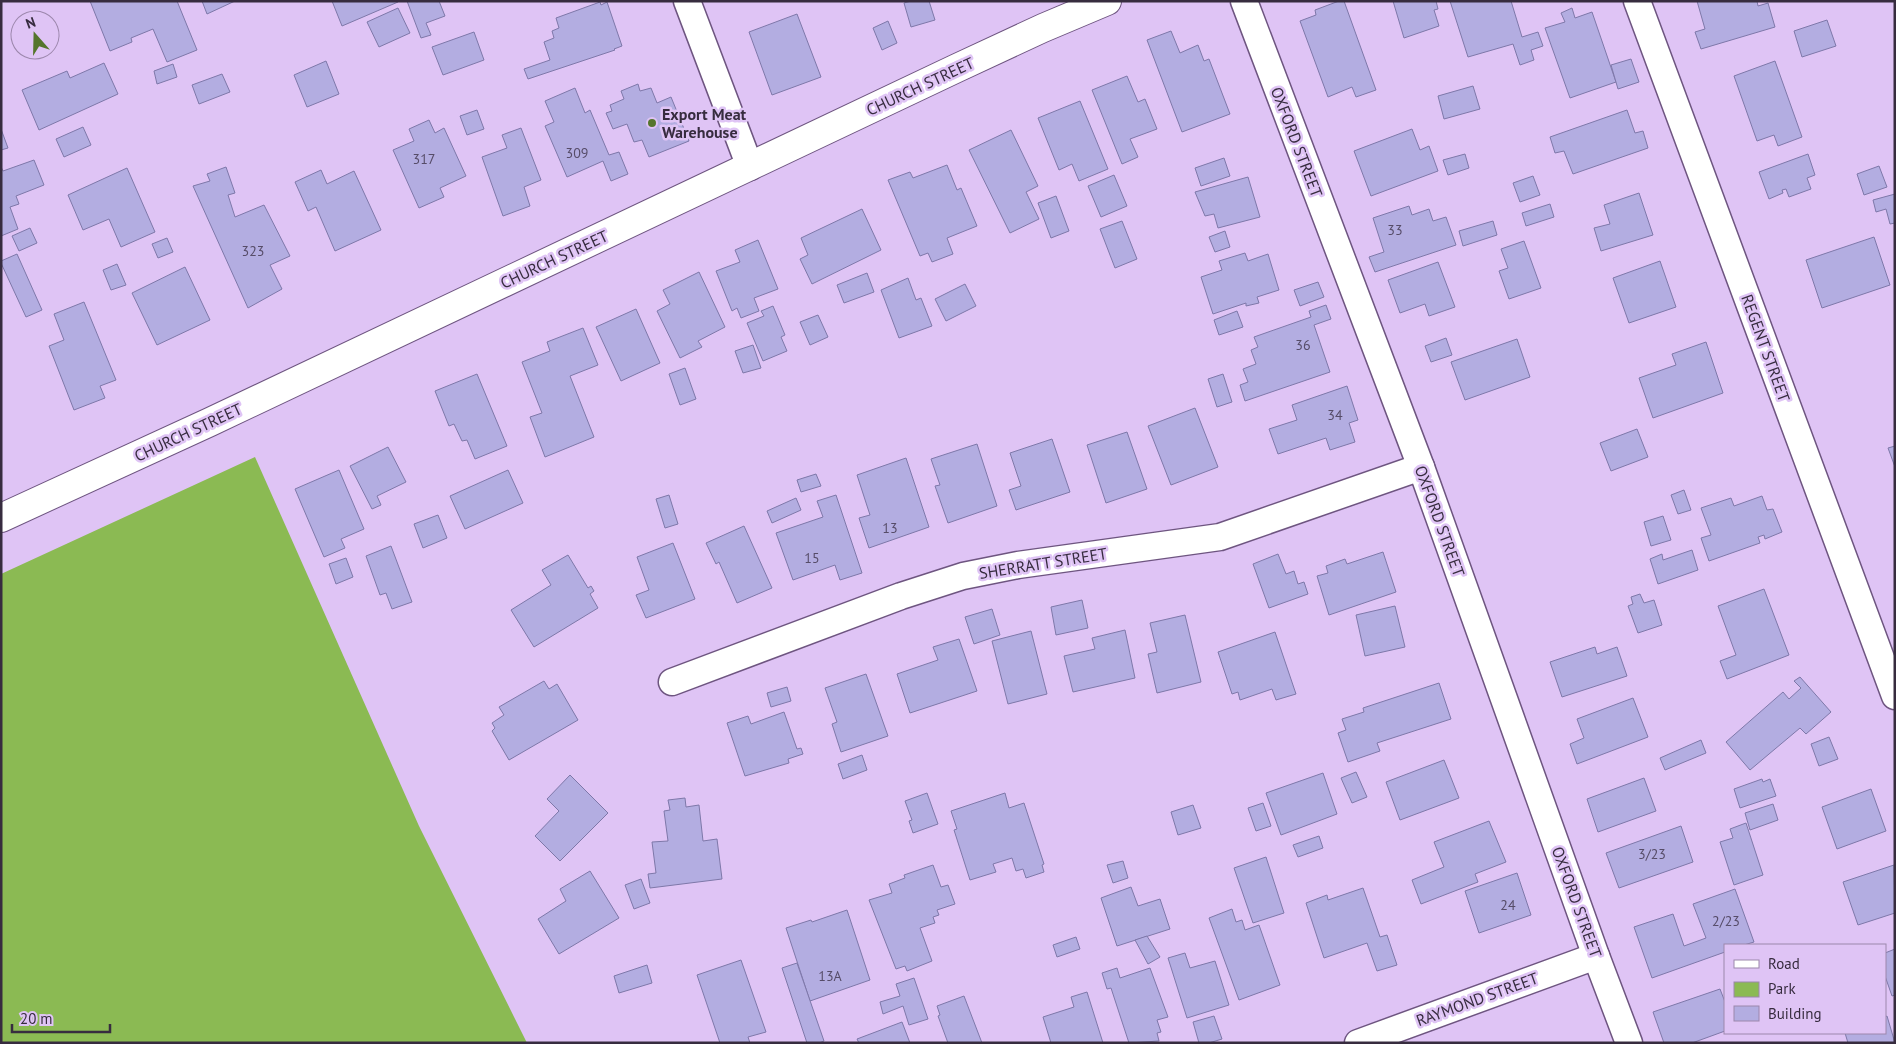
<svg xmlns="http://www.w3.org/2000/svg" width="1896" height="1044" viewBox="0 0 1896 1044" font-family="'PT Sans',sans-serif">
  <rect width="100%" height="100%" fill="#dfc4f5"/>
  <path fill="#8bba53" d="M255 457 419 826 527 1043H1V574Z"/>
  <g fill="#b3ade1" stroke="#7e78a9">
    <path d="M90 1H177L197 50 167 62 153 29 131 38 132 42 110 51Z"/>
    <path d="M202 1H235L207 14Z"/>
    <path d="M332 1H398V2L342 26Z"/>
    <path d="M407 1H439L445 16 426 23 431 35 421 38Z"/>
    <path d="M911 1H929L935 20 911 27 904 3Z"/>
    <path d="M1339 1H1344L1376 90 1356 97 1352 87 1328 97 1300 21 1316 15 1315 10Z"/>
    <path d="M1393 1H1436L1438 9 1434 10 1439 26 1404 38Z"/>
    <path d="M1450 1H1511L1522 37 1538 32 1543 46 1531 50 1534 60 1520 65 1513 44 1468 57Z"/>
    <path d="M1697 1H1757L1758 6 1768 3 1775 27 1701 49 1695 32 1705 29Z"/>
    <path d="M600 2 601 5 607 2 622 46 614 49 615 50 528 79 524 69 550 60 544 42 554 38 552 31 559 28 556 18Z"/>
    <path d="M398 8 410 33 379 47 367 22Z"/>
    <path d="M1572 8 1575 18 1592 12 1616 82 1570 98 1545 28 1565 22 1561 13Z"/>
    <path d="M797 14 821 77 772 95 749 32Z"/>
    <path d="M1827 20 1836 46 1802 57 1794 31Z"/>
    <path d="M888 21 897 43 882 50 873 28Z"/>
    <path d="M1171 31 1180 53 1198 45 1204 61 1209 59 1230 114 1182 132 1147 40Z"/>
    <path d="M474 32 484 60 443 75 432 47Z"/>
    <path d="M1631 59 1639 82 1618 89 1611 65Z"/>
    <path d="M326 61 339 94 307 107 294 75Z"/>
    <path d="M1775 61 1802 137 1778 146 1774 135 1757 141 1734 76Z"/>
    <path d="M104 63 118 94 39 130 22 90 67 71 70 78Z"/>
    <path d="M173 64 177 77 157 84 154 71Z"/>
    <path d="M222 74 230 92 199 104 192 85Z"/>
    <path d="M1127 76 1138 102 1145 99 1157 129 1130 139 1138 157 1122 164 1092 90Z"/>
    <path d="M638 84 640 91 651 88 657 103 671 97 689 141 649 157 642 140 634 142 627 124 613 129 606 113 612 111 610 105 624 99 621 91Z"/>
    <path d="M1473 86 1480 109 1444 119 1438 96Z"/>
    <path d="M575 88 585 113 590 110 609 155 619 152 628 174 611 181 603 161 567 177 545 126 554 122 545 101Z"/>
    <path d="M1080 101 1108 169 1079 181 1072 164 1059 170 1038 118Z"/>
    <path d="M477 110 484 129 467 135 460 116Z"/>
    <path d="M1627 110 1635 133 1643 131 1648 148 1573 174 1564 151 1555 153 1550 137Z"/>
    <path d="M429 120 435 133 444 128 466 176 440 188 444 197 419 208 393 150 414 141 409 129Z"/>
    <path d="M83 127 91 145 64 157 56 139Z"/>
    <path d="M521 128 541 180 524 187 530 206 503 216 482 157 507 148 502 135Z"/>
    <path d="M1 129 8 148 1 150Z"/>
    <path d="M1412 129 1420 150 1429 146 1438 171 1371 196 1354 151Z"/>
    <path d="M1011 130 1038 186 1026 192 1039 219 1010 233 969 150Z"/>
    <path d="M1465 154 1469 168 1448 175 1443 160Z"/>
    <path d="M1808 154 1815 175 1807 178 1811 189 1789 197 1786 189 1782 190 1783 193 1769 199 1759 172Z"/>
    <path d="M1224 158 1230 176 1201 186 1195 168Z"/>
    <path d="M34 160 44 185 16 196 19 204 10 207 18 229 1 236V167L3 171Z"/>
    <path d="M947 165 957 190 961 188 977 226 947 238 953 254 932 262 928 253 920 256 888 180 910 172 913 178Z"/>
    <path d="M1879 166 1887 187 1864 195 1857 174Z"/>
    <path d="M226 167 235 193 228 195 235 217 264 205 290 256 270 265 282 289 248 308 193 186 210 181 207 174Z"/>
    <path d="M127 168 155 232 121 247 109 219 83 230 68 195Z"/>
    <path d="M321 170 327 184 354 171 381 230 335 251 316 207 308 211 295 182Z"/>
    <path d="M1114 175 1127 206 1101 217 1088 186Z"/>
    <path d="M1533 176 1540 195 1520 202 1513 183Z"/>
    <path d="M1248 177 1260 217 1218 228 1214 214 1205 216 1195 192Z"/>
    <path d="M1639 193 1653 235 1601 251 1594 228 1610 224 1604 205Z"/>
    <path d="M1895 194V223L1890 224 1886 209 1876 212 1873 200Z"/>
    <path d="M1056 196 1069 231 1051 238 1038 203Z"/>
    <path d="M1550 204 1554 217 1526 226 1522 213Z"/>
    <path d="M1409 206 1412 215 1429 209 1433 221 1446 217 1456 245 1375 272 1369 257 1384 252 1373 218Z"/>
    <path d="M862 209 881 250 812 284 800 259 808 255 801 238Z"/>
    <path d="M1122 221 1137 259 1115 268 1100 229Z"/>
    <path d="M1493 221 1497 235 1463 246 1459 231Z"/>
    <path d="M30 228 37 243 19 251 12 236Z"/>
    <path d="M1225 231 1230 247 1215 252 1209 237Z"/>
    <path d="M1874 237 1890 285 1822 308 1806 260Z"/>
    <path d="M167 238 173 252 158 258 152 244Z"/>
    <path d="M758 240 778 289 754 298 759 311 741 318 737 308 732 311 716 271 740 262 735 250Z"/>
    <path d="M1524 241 1541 288 1509 299 1499 271 1508 268 1501 249Z"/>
    <path d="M1245 253 1248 261 1268 254 1279 290 1257 297 1259 303 1246 306V303L1213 314 1201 277 1222 270 1219 261Z"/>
    <path d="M17 254 42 310 26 317 1 263V261Z"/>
    <path d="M1660 261 1676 307 1629 323 1613 278Z"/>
    <path d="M1438 262 1455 307 1429 316 1425 304 1400 313 1388 280Z"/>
    <path d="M117 264 126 285 111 290 103 270Z"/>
    <path d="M185 267 210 320 157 345 132 293Z"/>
    <path d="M699 272 725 327 698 341 702 347 680 358 657 311 670 304 663 290Z"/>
    <path d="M867 273 874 292 844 303 837 285Z"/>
    <path d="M908 278 916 300 921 298 932 326 899 338 881 290Z"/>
    <path d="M1318 282 1324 297 1300 306 1294 290Z"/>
    <path d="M965 284 976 306 946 321 935 299Z"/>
    <path d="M84 302 116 380 100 386 105 398 74 410 49 346 64 340 54 314Z"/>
    <path d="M1326 305 1331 319 1314 325 1330 372 1245 401 1240 385 1248 382 1243 369 1256 364 1251 350 1258 347 1254 337 1311 317 1309 311Z"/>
    <path d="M773 306 785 335 781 337 787 351 763 361 747 323 764 316 761 311Z"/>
    <path d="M636 309 660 363 621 381 596 327Z"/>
    <path d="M1237 311 1243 327 1219 335 1214 320Z"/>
    <path d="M818 315 828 337 810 345 800 322Z"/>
    <path d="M583 328 598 365 570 376 594 437 545 457 530 417 542 413 522 362 550 351 547 342Z"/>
    <path d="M1446 338 1452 355 1431 362 1425 346Z"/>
    <path d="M1517 339 1530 377 1465 400 1451 362Z"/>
    <path d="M1706 342 1723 393 1653 418 1639 378 1676 365 1672 354Z"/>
    <path d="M753 345 761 368 743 373 735 351Z"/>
    <path d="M685 368 696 399 680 405 669 374Z"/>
    <path d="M477 374 507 446 475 459 467 440 462 441 454 424 449 426 435 391Z"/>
    <path d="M1223 374 1232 402 1217 407 1208 379Z"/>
    <path d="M1347 386 1358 420 1349 423 1355 442 1330 450 1326 438 1278 454 1269 429 1297 420 1292 405Z"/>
    <path d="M1195 408 1218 467 1171 485 1148 426Z"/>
    <path d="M1637 429 1648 457 1611 471 1600 443Z"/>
    <path d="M1127 432 1147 489 1106 503 1087 445Z"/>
    <path d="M1052 439 1070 492 1016 510 1009 490 1021 486 1010 453Z"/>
    <path d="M977 444 997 506 948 523 935 486 940 485 931 459Z"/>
    <path d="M1895 446V467L1888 448Z"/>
    <path d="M388 447 406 482 377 496 381 505 372 509 350 466Z"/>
    <path d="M906 458 929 527 869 548 859 518 870 515 857 475Z"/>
    <path d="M339 470 364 529 341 539 345 548 324 557 295 489Z"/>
    <path d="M508 470 523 503 465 529 450 496Z"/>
    <path d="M816 474 821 486 801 492 797 480Z"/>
    <path d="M1684 490 1691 510 1678 514 1671 495Z"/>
    <path d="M669 495 678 524 665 528 656 499Z"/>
    <path d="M836 495 862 573 840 580 835 565 793 580 776 533 823 517 817 501Z"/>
    <path d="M1762 496 1767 510 1773 509 1782 532 1765 539 1764 535 1758 537 1760 543 1709 561 1701 538 1711 535 1701 508 1731 498 1734 506Z"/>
    <path d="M796 498 801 510 772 523 767 511Z"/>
    <path d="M438 515 447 538 423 548 414 524Z"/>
    <path d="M1663 516 1671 540 1651 546 1644 522Z"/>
    <path d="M744 526 772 588 737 603 719 562 716 564 706 543Z"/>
    <path d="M673 543 695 599 646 618 636 595 649 590 637 557Z"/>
    <path d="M391 546 412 602 392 609 386 593 380 595 366 556Z"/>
    <path d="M1692 550 1698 570 1658 584 1650 559 1662 554 1663 560Z"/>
    <path d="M1383 552 1396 592 1329 615 1317 576 1328 573 1326 566 1345 559 1347 564Z"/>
    <path d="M1278 554 1286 574 1294 571 1298 584 1304 582 1308 594 1269 608 1253 564Z"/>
    <path d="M568 555 588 588 591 586 594 591 590 594 598 608 534 647 511 610 551 585 542 570Z"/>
    <path d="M346 558 353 577 336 584 329 564Z"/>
    <path d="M1764 589 1789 655 1727 679 1720 661 1736 655 1718 606Z"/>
    <path d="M1640 594 1644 603 1654 600 1662 625 1638 633 1628 606 1633 604 1631 597Z"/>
    <path d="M1082 600 1088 628 1056 635 1051 607Z"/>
    <path d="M1395 606 1405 647 1365 656 1356 615Z"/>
    <path d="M992 609 1000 635 974 644 965 617Z"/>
    <path d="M1185 615 1201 682 1157 693 1148 654 1157 652 1150 623Z"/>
    <path d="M1125 630 1135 678 1073 692 1064 656 1095 649 1092 638Z"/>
    <path d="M1031 631 1047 694 1008 704 992 641Z"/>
    <path d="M1275 632 1296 694 1276 700 1272 689 1240 700 1238 692 1232 694 1218 652Z"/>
    <path d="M959 639 977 691 910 713 897 674 938 660 933 647Z"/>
    <path d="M1595 647 1597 654 1617 647 1627 676 1562 697 1550 662Z"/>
    <path d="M866 674 888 736 841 752 832 724 837 722 825 688Z"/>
    <path d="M1800 677 1831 712 1806 734 1800 728 1750 770 1726 742 1783 692 1789 699 1801 688 1794 681Z"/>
    <path d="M544 681 549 689 557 684 578 720 509 760 492 731 495 728 492 723 504 715 499 707Z"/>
    <path d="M1439 683 1451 719 1377 743 1380 751 1348 762 1338 733 1346 730 1342 719 1364 712 1363 708Z"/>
    <path d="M787 687 791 701 771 707 767 693Z"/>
    <path d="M1633 698 1648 737 1577 764 1570 744 1584 738 1577 719Z"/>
    <path d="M784 712 797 749 801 748 803 754 788 759 789 763 745 776 727 723 748 716 751 724Z"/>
    <path d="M1829 737 1838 759 1819 766 1811 744Z"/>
    <path d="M1701 740 1706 753 1665 770 1660 758Z"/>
    <path d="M862 755 867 770 843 779 838 764Z"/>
    <path d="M1444 760 1459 798 1400 820 1386 782Z"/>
    <path d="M1356 772 1367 797 1352 803 1341 778Z"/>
    <path d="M1323 773 1337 814 1281 835 1266 793Z"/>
    <path d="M570 775 608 813 560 861 535 836 559 811 547 799Z"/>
    <path d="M1644 778 1656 811 1598 832 1587 799Z"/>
    <path d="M1762 779 1763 782 1770 779 1776 796 1740 808 1734 789Z"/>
    <path d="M1871 789 1886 831 1837 849 1822 807Z"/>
    <path d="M927 793 938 824 913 833 909 821 912 820 905 801Z"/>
    <path d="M1005 793 1009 808 1024 803 1044 864 1042 865 1044 872 1026 878 1023 869 1016 871 1012 858 993 864 996 872 970 880 954 830 957 829 951 811Z"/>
    <path d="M685 798 686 807 699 805 703 841 717 839 722 879 650 888 648 874 656 873 652 842 668 841 664 811 670 810 668 800Z"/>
    <path d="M1263 803 1271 826 1256 831 1248 808Z"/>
    <path d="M1773 804 1778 820 1750 830 1745 813Z"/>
    <path d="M1193 805 1201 828 1178 835 1171 812Z"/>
    <path d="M1489 821 1506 862 1475 874 1478 882 1421 904 1412 880 1444 867 1434 842Z"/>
    <path d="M1746 823 1763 875 1734 885 1720 842 1733 838 1730 829Z"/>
    <path d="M1681 826 1693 862 1619 888 1606 853Z"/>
    <path d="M1319 836 1323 848 1298 857 1293 845Z"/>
    <path d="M1266 857 1284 913 1253 923 1234 868Z"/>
    <path d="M1123 861 1128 878 1113 883 1107 865Z"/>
    <path d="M933 865 941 887 948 885 955 904 937 910 939 915 933 917 935 923 920 928 932 961 907 971 905 966 896 969 869 900 892 893 889 884 905 878 904 875Z"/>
    <path d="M1894 865 1895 913 1858 925 1843 882Z"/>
    <path d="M590 871 619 918 559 954 538 919 566 901 560 889Z"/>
    <path d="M1517 873 1531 915 1479 933 1465 891Z"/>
    <path d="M641 879 650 903 634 909 625 885Z"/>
    <path d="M1131 887 1138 906 1160 899 1170 929 1117 946 1101 898Z"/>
    <path d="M1363 888 1380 937 1387 935 1397 965 1377 971 1367 943 1324 958 1306 903 1327 895 1328 900Z"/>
    <path d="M1735 889 1754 942 1744 945H1725V952L1652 978 1634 927 1673 914 1684 946 1706 938 1693 904Z"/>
    <path d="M1232 909 1236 922 1242 920 1245 930 1259 925 1280 985 1239 1000 1209 918Z"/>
    <path d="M847 910 870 980 810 1001 786 928 811 920 812 922Z"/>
    <path d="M1147 936 1160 957 1148 964 1135 940Z"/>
    <path d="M1076 937 1080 949 1057 957 1053 945Z"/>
    <path d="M1895 949V995L1892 996 1885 976V953Z"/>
    <path d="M1185 953 1190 968 1215 961 1229 1005 1187 1018 1168 958Z"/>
    <path d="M741 960 766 1032 748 1037 750 1043H720L697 975Z"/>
    <path d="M797 963 824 1041 819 1043H807L782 968Z"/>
    <path d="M647 965 652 983 619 993 614 976Z"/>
    <path d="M1117 968 1120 978 1150 968 1168 1017 1157 1020 1161 1032 1157 1033 1159 1041 1129 1043 1111 988 1107 989 1102 973Z"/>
    <path d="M914 978 928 1019 909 1025 903 1006 883 1014 880 1002 900 996 896 984Z"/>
    <path d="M1720 989 1725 1002V1031L1692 1043H1664L1653 1012Z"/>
    <path d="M1087 992 1103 1043H1051L1043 1017 1074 1007 1071 997Z"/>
    <path d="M964 996 982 1043H948L938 1016 940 1015 937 1006Z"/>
    <path d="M1214 1016 1222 1039 1209 1043H1199L1193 1022Z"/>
    <path d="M1887 1016 1895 1043H1848L1845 1033H1885V1017Z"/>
    <path d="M902 1022 910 1043H859L857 1039Z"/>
  </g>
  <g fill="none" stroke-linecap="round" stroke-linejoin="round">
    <g stroke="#6e5580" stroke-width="29">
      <g id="street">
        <path d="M687 1 750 167"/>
        <path d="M1244 1 1421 467 1596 956 1629 1043"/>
        <path d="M1637 1 1895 696"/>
        <path d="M672 682 901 596 963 576 1018 565 1220 537 1421 467"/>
        <path d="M1358 1043 1596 956"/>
      </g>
    </g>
    <g stroke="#6e5580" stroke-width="30">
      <path id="secondary" d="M1 518 210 422 957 68 1043 28 1107 1"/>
    </g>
    <use href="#street" stroke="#fff" stroke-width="26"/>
    <use href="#secondary" stroke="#fff" stroke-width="28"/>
  </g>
  <circle fill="#55752c" stroke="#dfc4f5" stroke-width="2" cx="652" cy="123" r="5"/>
  <g text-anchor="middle" stroke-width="5" stroke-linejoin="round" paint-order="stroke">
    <g font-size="14" fill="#564c68">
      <text x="577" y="158">309</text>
      <text x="424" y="164">317</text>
      <text x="1395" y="235">33</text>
      <text x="253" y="256">323</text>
      <text x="1303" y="350">36</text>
      <text x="1335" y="420">34</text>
      <text x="890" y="533">13</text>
      <text x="812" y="563">15</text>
      <text x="1652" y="859">3/23</text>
      <text x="1508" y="910">24</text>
      <text x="1726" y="926">2/23</text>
      <text x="830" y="981">13A</text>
    </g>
    <g font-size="16" fill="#372c3f" stroke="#dfc4f5">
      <text transform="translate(920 86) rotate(-25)" y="6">CHURCH STREET</text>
      <text transform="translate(1297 142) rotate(69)" y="6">OXFORD STREET</text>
      <text transform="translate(554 259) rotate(-25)" y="6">CHURCH STREET</text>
      <text transform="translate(1766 348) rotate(70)" y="6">REGENT STREET</text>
      <text transform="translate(188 432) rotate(-25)" y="6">CHURCH STREET</text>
      <text transform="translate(1440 521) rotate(70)" y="6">OXFORD STREET</text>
      <text transform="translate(1043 563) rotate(-9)" y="6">SHERRATT STREET</text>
      <text transform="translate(1577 902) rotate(70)" y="6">OXFORD STREET</text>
      <text transform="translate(1477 999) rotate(-20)" y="6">RAYMOND STREET</text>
    </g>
    <g font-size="16" font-weight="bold" fill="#372c3f" stroke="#dfc4f5" text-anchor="start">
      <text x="662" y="120">Export Meat<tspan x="662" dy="18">Warehouse</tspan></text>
    </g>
  </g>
  <rect width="1896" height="1044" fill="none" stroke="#372c3f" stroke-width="5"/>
  <rect x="1724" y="944" width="162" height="90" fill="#dfc4f5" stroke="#9c87ac"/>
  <rect x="1734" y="960" width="25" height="8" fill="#ffffff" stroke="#9c87ac"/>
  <text x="1768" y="969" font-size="15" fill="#372c3f">Road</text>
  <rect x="1734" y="982" width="25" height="15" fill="#8bba53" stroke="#9c87ac"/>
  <text x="1768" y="994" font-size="15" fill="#372c3f">Park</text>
  <rect x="1734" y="1006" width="25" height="15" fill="#b3ade1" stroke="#9c87ac"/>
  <text x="1768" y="1019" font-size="15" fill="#372c3f">Building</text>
  <g transform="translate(35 35) rotate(340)"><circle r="24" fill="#dfc4f5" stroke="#9c87ac"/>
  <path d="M0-4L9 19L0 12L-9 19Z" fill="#55752c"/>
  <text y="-8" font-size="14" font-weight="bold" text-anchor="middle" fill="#372c3f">N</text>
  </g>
  <path d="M12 1024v8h98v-8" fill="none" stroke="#372c3f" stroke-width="2.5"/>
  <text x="20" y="1024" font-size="15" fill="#372c3f" stroke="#dfc4f5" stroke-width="4" paint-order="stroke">20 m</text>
</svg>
